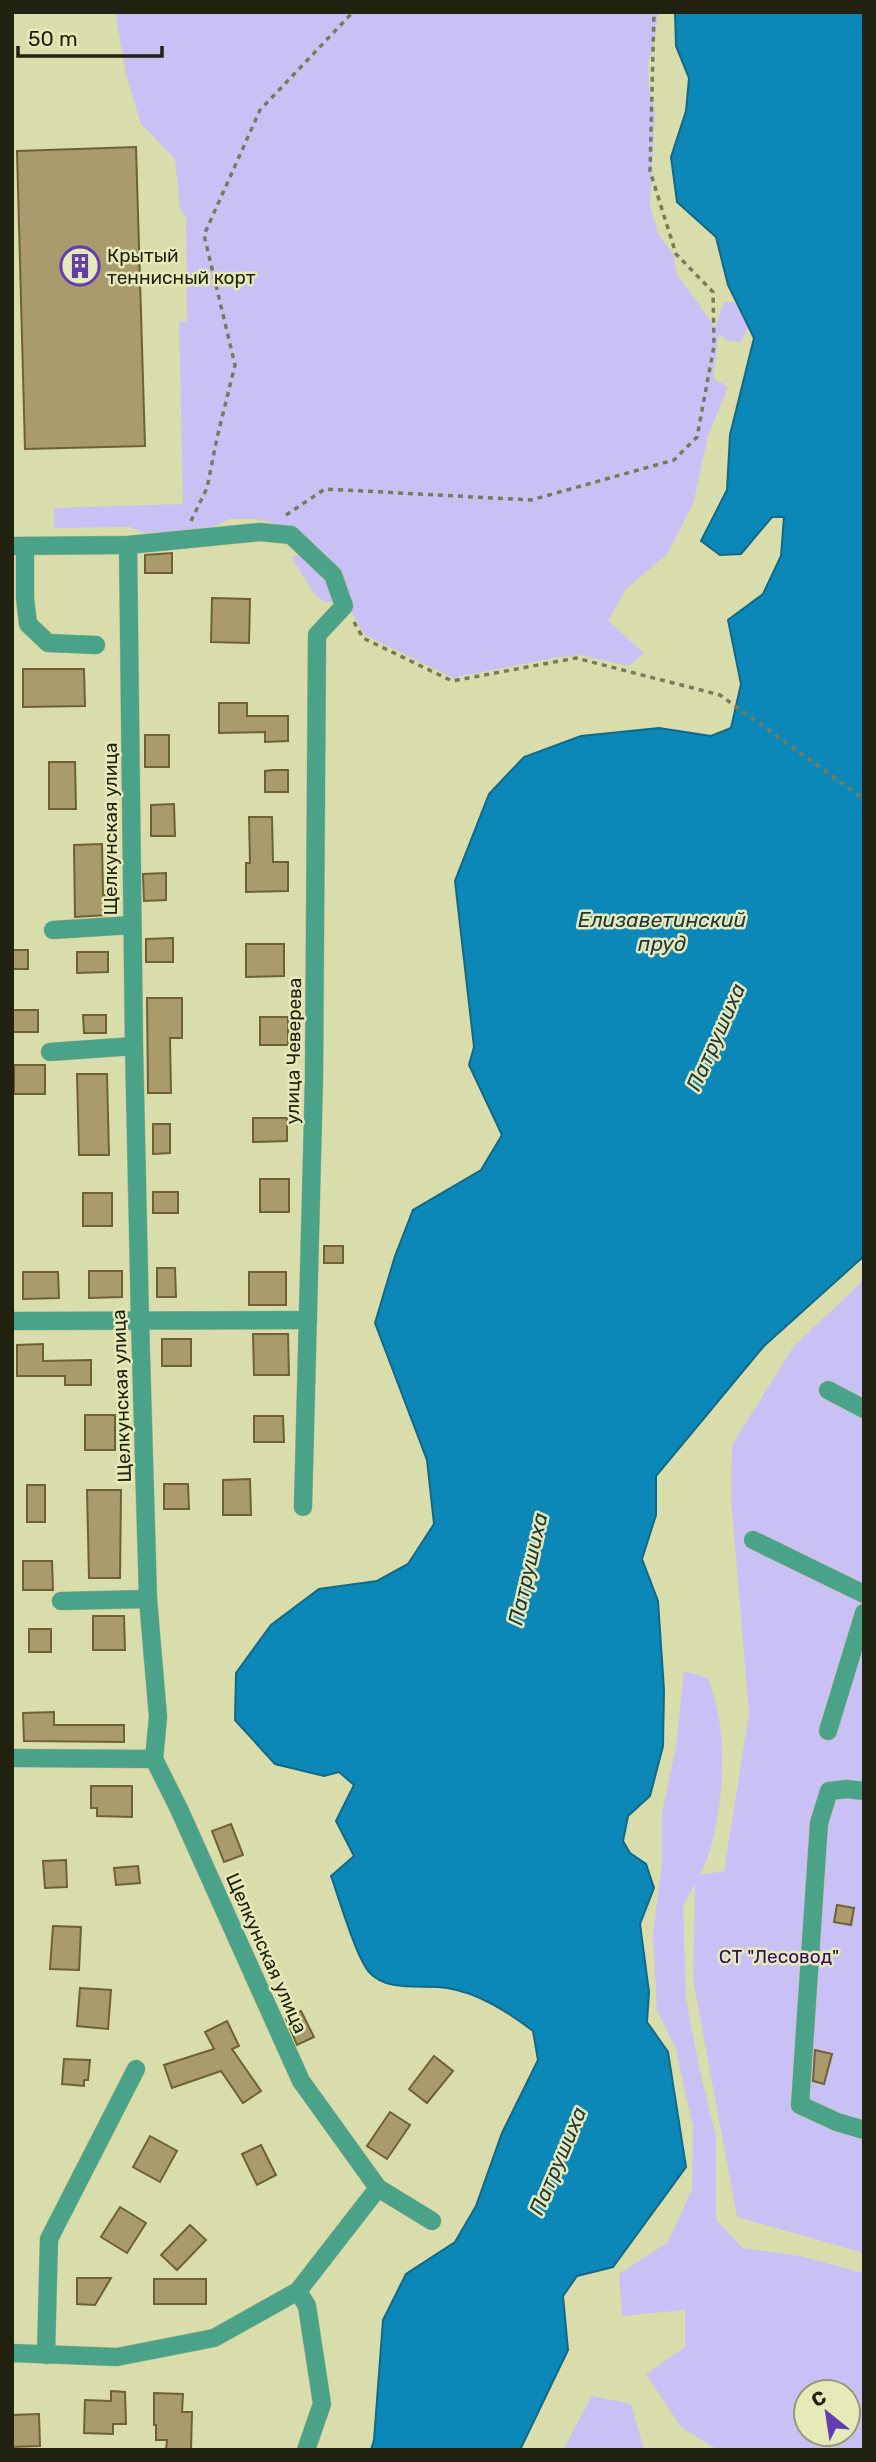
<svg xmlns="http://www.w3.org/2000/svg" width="876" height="2462" viewBox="0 0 876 2462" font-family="Rubik,sans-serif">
  <rect width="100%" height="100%" fill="#d8ddab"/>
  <g fill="#c9c1f5" fill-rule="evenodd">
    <path d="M115 12H658L655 39 648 64 649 88 655 113 650 206 658 233 673 254 677 274 715 327 724 302H734L748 326 741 342 728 341 719 334 713 378 728 387 708 436 693 504 668 553 625 590 608 621 644 653 629 666 580 655 553 658 453 678 365 635 345 601 324 602 314 593 291 557 303 554 297 529 256 519H229L209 529 144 533 130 527 54 528V508L183 504 179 321 187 322 186 217 180 208 175 159 141 124 126 74Z"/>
    <path d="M864 1280V2253L737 2217 693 1979 695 1884 683 1905 686 1999 700 2071 716 2137V2220L743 2248 800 2256 864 2273V2450H718L681 2427 646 2374 685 2347V2310L622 2316 619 2274 668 2242 692 2189 693 2127 675 2046 657 2011 653 1933 662 1863V1813L676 1746 684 1671 708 1678C712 1691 717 1706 719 1720 727 1762 720 1837 700 1875L724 1871 749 1714 731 1499 732 1445 794 1346ZM806 2392H848V2434H806Z"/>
    <path d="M592 2396 631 2404 644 2450H563Z"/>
  </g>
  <path fill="#0c88b8" stroke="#126986" stroke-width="2" d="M675 12H864V1256L764 1346 656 1476V1515L642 1559 658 1601 664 1690 663 1746 650 1796 628 1816 623 1841 630 1853 646 1864 654 1888 640 1924 649 1992 647 2022 668 2052 686 2167 613 2267 577 2276 563 2296 568 2350 520 2450H371L374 2440 383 2320 406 2274 455 2242 476 2206 502 2133 538 2060 533 2031C508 2012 479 1993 447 1988 422 1984 388 1993 369 1972 356 1957 339 1898 331 1876L354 1856 336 1821 354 1785 339 1772 324 1776 275 1764 235 1720 236 1673 271 1625 319 1589 377 1581 408 1564 434 1524 427 1460 375 1323 395 1256 413 1210 481 1170 502 1135 469 1065 474 1047 455 881 489 794 524 757 581 736 659 728 711 736 731 728 741 684 728 620 763 594 781 556 784 517H772L741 554 720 555 701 541 727 490 730 435 754 338 728 285 716 237 677 202 671 157 686 111 689 78 676 46Z"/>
  <g fill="#aa9b6d" stroke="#6f6134" stroke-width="2">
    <path d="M136 147 145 446 25 449 17 151Z"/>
    <path d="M172 553V573H145V555Z"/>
    <path d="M212 598 250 599 249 643 211 642Z"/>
    <path d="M23 669H84L85 706 23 707Z"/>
    <path d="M219 703H247V716H288V741L265 742V732L219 733Z"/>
    <rect x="145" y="735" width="24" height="32"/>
    <path d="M49 762H75L76 809H49Z"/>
    <path d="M273 770H288V792H265V771Z"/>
    <path d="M174 804 175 836H151V805Z"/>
    <path d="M249 817H272L273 862H288V891L246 892V863H250Z"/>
    <path d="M102 844 103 895H107V915L75 917 74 845Z"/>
    <path d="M166 873V900L144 901 143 874Z"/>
    <path d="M173 938V962H146V939Z"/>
    <path d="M246 944H284V976L246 977Z"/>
    <rect x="12" y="950" width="16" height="19"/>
    <path d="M77 952H108V972L77 973Z"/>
    <path d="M147 998H182V1038H170L171 1093H148Z"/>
    <rect x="12" y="1010" width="26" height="22"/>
    <path d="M83 1015H106V1033H84Z"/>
    <rect x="260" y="1017" width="28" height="28"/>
    <rect x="14" y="1065" width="31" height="29"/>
    <path d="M77 1074H107L109 1155H79Z"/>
    <path d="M253 1118H287V1141L253 1142Z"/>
    <path d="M153 1124H170V1153L153 1154Z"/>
    <rect x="260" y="1179" width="29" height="33"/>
    <rect x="153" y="1192" width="25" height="21"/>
    <rect x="83" y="1193" width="29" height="33"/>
    <rect x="324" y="1246" width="19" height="17"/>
    <path d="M157 1268H175L176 1297H157Z"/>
    <path d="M89 1271H122V1297L89 1298Z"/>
    <path d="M23 1272H58L59 1298 23 1299Z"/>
    <rect x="249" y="1272" width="37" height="33"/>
    <path d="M253 1334H288L289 1375H254Z"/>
    <rect x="162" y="1339" width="29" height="27"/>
    <path d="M43 1344V1361L91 1360V1385H65V1376H17V1345Z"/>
    <rect x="85" y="1415" width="30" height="35"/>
    <path d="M254 1416H283L284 1442H254Z"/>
    <path d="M250 1479 251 1515H223V1480Z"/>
    <path d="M164 1484H188L189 1509H164Z"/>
    <rect x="27" y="1485" width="18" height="37"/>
    <path d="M87 1490H121L120 1578H89Z"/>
    <path d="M23 1561H52L53 1590H23Z"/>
    <path d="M93 1616H124L125 1650H93Z"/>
    <rect x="29" y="1629" width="22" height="23"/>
    <path d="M54 1712V1725H124V1742L24 1741 23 1713Z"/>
    <path d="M91 1786H132V1817L97 1816V1808H91Z"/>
    <path d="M231 1824 243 1855 224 1862 212 1831Z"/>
    <path d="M66 1860 67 1887 45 1888 43 1861Z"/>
    <path d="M138 1866 140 1883 116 1885 114 1868Z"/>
    <path d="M837 1905 854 1908 851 1925 834 1922Z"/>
    <path d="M53 1926 81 1927 79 1970 50 1969Z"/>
    <path d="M80 1988 111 1990 108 2029 77 2026Z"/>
    <path d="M301 2011 314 2037 297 2045 286 2019Z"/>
    <path d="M227 2021 239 2046 232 2049 261 2091 243 2103 221 2071 172 2088 164 2065 214 2049 205 2032Z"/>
    <path d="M815 2050 832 2054 824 2084 813 2081Z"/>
    <path d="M434 2056 453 2071 427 2103 409 2089Z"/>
    <path d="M64 2059 90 2060 88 2080H84V2086L62 2084Z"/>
    <path d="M390 2112 410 2125 387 2159 367 2146Z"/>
    <path d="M150 2136 177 2151 160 2182 133 2167Z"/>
    <path d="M261 2145 276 2175 257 2185 242 2154Z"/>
    <path d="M120 2207 146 2223 127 2253 101 2237Z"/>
    <path d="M190 2225 206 2240 177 2270 161 2255Z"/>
    <path d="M77 2278H111L95 2305 77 2304Z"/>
    <rect x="154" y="2279" width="52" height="25"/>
    <path d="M111 2391 125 2392 126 2424H113V2434L84 2433 85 2400 111 2401Z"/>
    <path d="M154 2393 183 2394 182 2412H192L191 2450H166L167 2440H156V2425H154Z"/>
    <path d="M39 2414 40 2446 12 2447V2415Z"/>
  </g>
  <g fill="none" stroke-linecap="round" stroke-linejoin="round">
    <g stroke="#b7bb8f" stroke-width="19">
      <g id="minor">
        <path d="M128 545 134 1046 140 1320 148 1599 158 1717 154 1759 179 1809 301 2081 378 2188 432 2221"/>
        <path d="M12 546 128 545 260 532 291 535 333 575 344 606 317 635 314 1078 303 1507"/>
        <path d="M25 546V598L28 624 48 643 96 645"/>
        <path d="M53 930 132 925"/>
        <path d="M50 1052 134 1046"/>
        <path d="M12 1321 308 1320"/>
        <path d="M828 1390 864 1409"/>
        <path d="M753 1540 864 1594"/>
        <path d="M61 1601 148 1599"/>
        <path d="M828 1731 864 1613"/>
        <path d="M12 1758 154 1759"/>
        <path d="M864 1791 847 1789 829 1791 819 1823 800 2105 837 2122 864 2130"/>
        <path d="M298 2291 307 2306 322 2404 306 2450"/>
        <path d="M12 2353 117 2357 214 2338 298 2291 378 2188"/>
        <path d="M46 2355 49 2239 136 2069"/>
      </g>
    </g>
    <g stroke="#787b5a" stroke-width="3.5" stroke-dasharray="5 5" stroke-linecap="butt">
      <path d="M286 515 325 489 531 500 674 460 697 437 714 346 713 292 676 254 650 171 654 12"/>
      <path d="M191 521 207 488 217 438 235 365 204 235 260 110 353 12"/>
      <path d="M354 622 363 638 452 681 576 658 720 695 864 799"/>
    </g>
    <use href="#minor" stroke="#4aa289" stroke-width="18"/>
  </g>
  <defs>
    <g id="building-ring" transform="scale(2.0125)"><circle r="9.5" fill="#e5eab8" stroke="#623db5" stroke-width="1.5"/><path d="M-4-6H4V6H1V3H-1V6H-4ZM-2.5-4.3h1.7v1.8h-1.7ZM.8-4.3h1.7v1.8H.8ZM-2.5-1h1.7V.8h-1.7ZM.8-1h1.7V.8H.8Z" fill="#623db5"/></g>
  </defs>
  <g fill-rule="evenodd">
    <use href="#building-ring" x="80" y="266"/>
  </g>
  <g text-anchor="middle" stroke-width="5" stroke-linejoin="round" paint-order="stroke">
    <g font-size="19" fill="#212210" stroke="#e5eab8" text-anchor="start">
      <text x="107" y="262">Крытый<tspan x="107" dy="22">теннисный корт</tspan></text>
    </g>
    <g font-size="19" fill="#212210" stroke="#e5eab8">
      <text transform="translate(110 829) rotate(-90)" y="7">Щелкунская улица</text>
      <text transform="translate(293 1051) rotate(-89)" y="7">улица Чеверева</text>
      <text transform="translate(121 1396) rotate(-92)" y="7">Щелкунская улица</text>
      <text transform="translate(267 1953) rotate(66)" y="7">Щелкунская улица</text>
    </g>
    <g font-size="19" fill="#2f0a67" stroke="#e5eab8">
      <text x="779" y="1963">СТ "Лесовод"</text>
    </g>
    <g font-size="21" font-style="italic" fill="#203742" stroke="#e5eab8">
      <text x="662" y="927">Елизаветинский<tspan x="662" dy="24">пруд</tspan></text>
      <text transform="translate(716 1037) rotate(-66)" y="7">Патрушиха</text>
      <text transform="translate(528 1569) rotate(-77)" y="7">Патрушиха</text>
      <text transform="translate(558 2161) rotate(-67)" y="7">Патрушиха</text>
    </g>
  </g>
  <rect width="876" height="2462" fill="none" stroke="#212210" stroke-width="28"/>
  <g transform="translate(827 2413) rotate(330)"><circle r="33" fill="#e5eab8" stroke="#979a75" stroke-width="2"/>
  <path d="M0-5L12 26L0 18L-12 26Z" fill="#623db5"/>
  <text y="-10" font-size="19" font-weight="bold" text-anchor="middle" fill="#212210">С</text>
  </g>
  <path d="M18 46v10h144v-10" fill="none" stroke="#212210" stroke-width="3.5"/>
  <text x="28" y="46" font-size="21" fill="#212210" stroke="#e5eab8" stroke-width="5" paint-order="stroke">50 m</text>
</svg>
